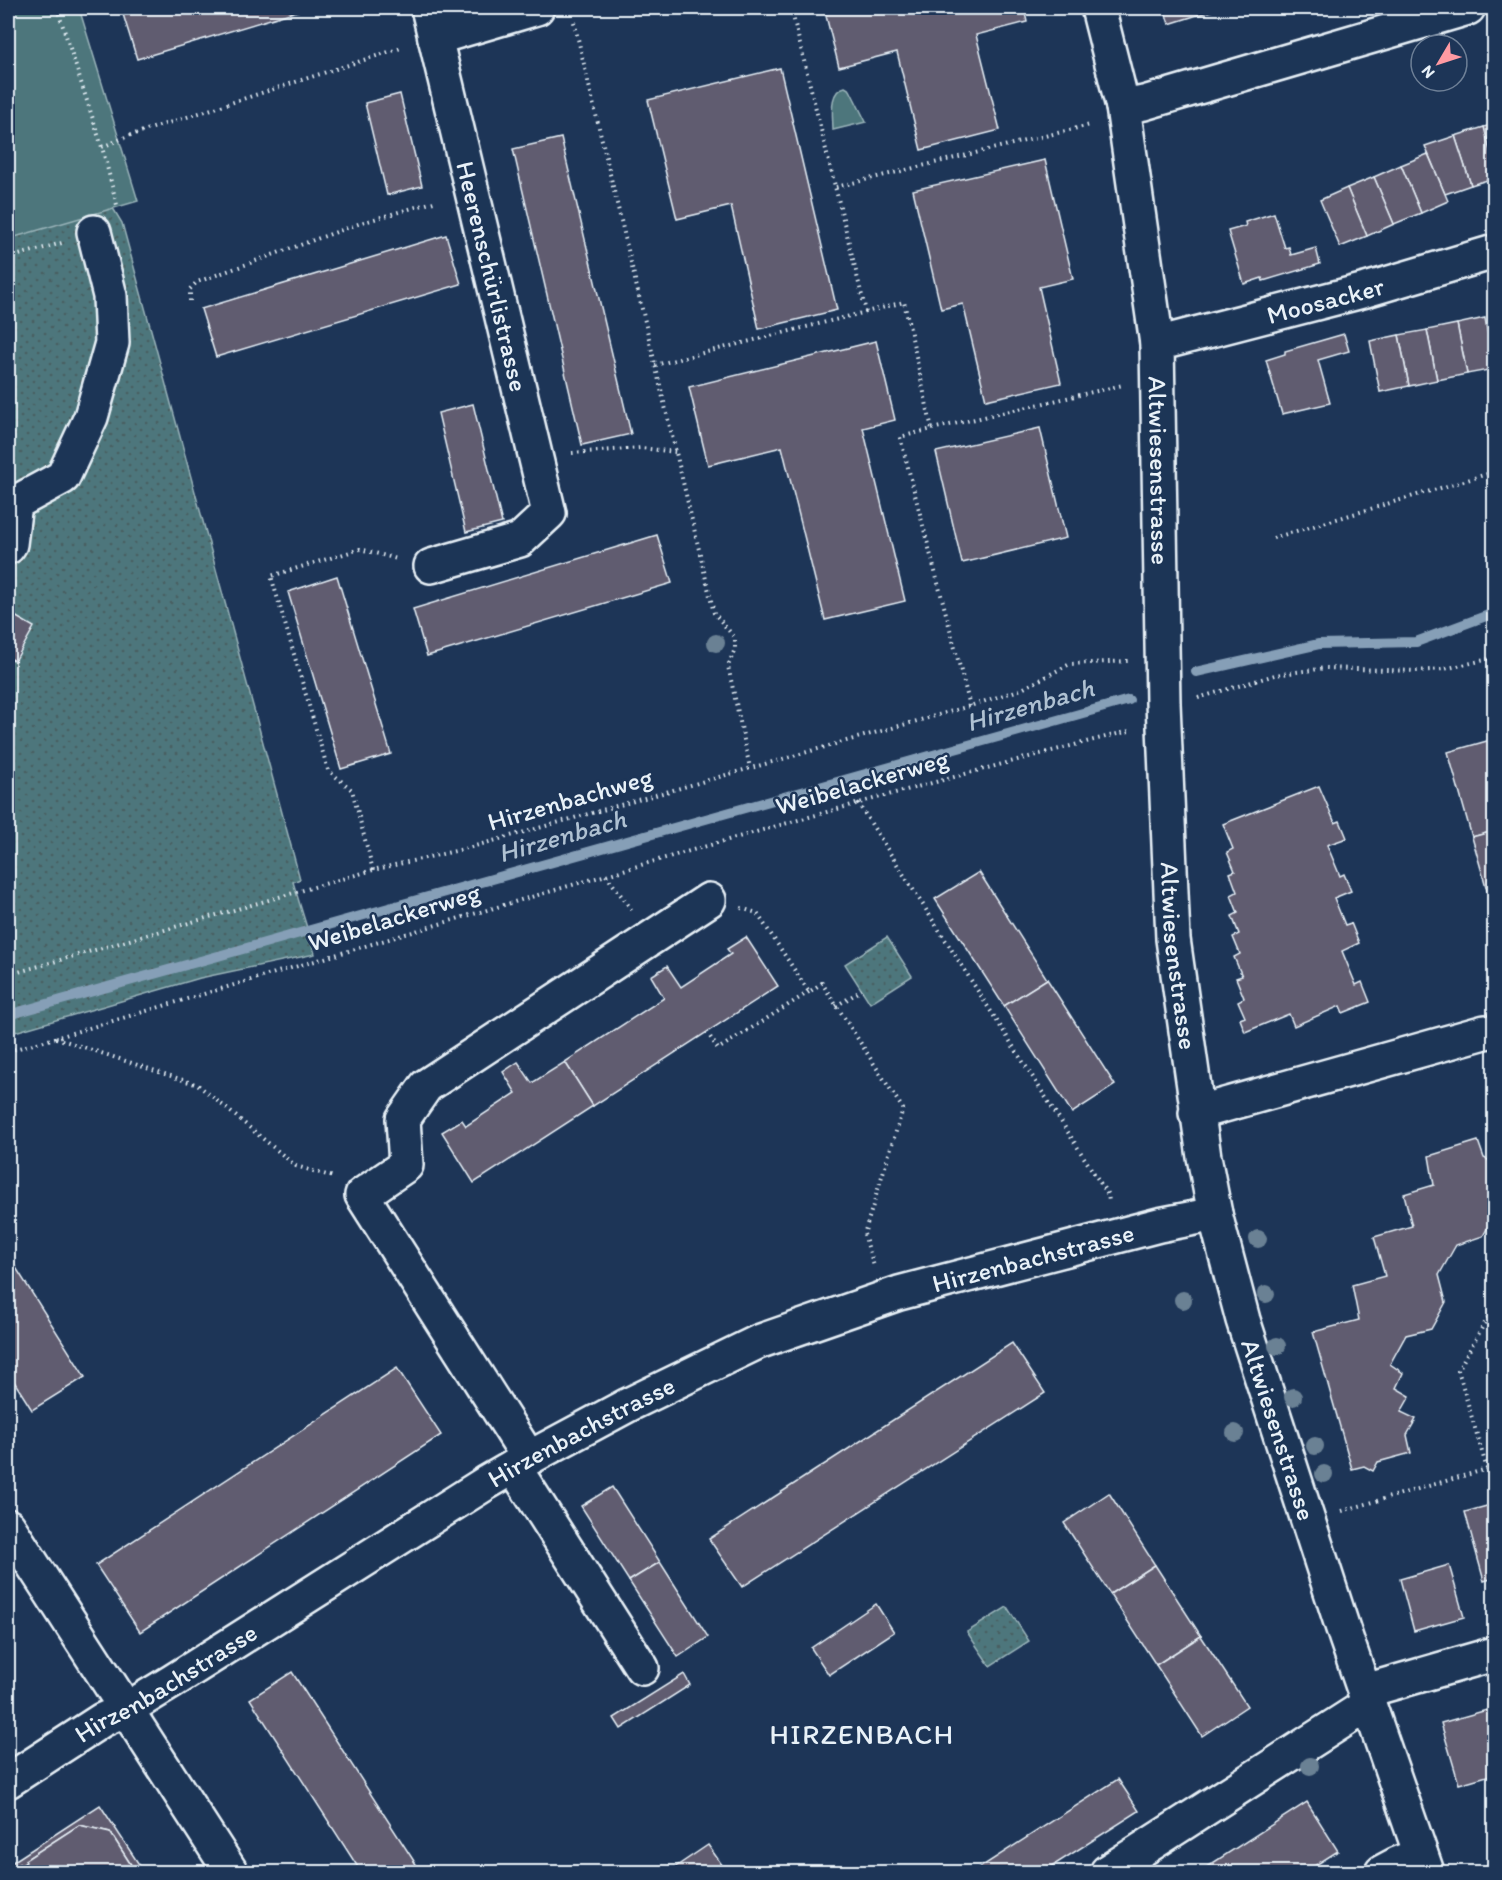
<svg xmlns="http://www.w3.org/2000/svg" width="1502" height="1880" viewBox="0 0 1502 1880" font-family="Itim,sans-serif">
  <defs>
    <pattern id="grass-dots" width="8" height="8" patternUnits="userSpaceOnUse" patternTransform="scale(1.5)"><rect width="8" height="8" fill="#4d767b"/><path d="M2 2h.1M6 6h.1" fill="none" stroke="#4a5f62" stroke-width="1.8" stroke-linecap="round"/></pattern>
  </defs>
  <rect width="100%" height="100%" fill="#1d3557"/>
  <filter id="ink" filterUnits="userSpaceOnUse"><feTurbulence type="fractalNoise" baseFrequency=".0167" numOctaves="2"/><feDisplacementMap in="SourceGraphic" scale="12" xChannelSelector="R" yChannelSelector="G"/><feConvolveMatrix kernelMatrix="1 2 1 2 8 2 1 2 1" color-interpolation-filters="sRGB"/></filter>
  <g filter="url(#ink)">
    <g fill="url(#grass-dots)" stroke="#9ab4ba" stroke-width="1.5">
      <path d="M105 195 122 223 300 879 293 882 315 954 200 978 8 1034V224Z"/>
      <path d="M887 937 912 976 870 1003 845 964Z"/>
      <path d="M1007 1607 1029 1641 990 1666 967 1632Z"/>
    </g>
    <g fill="#4d767b" stroke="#9ab4ba" stroke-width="1.5">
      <path d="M8 8H79L138 201 8 239Z"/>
      <path d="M845 87 850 90 866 122 833 130C833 116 828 91 845 87Z"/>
    </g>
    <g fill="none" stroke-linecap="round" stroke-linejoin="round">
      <g stroke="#869fb7" stroke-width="10">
        <path d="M1196 672 1319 644 1416 642 1494 613"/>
        <path d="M8 1015 1129 700"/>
      </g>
    </g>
    <g fill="#605b70" stroke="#e8f1f8" stroke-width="1.5">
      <path d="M132 8H307L137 59 122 11Z"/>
      <path d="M824 8H1024L1027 22 976 35 1000 130 921 150 897 52 839 67Z"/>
      <path d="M1164 8H1220L1169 24Z"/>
      <path d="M780 68 837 310 759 329 731 206 677 219 648 100Z"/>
      <path d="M400 94 422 186 387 195 365 103Z"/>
      <path d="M1494 124V167L1484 127Z"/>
      <path d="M1484 127 1494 167V178L1471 185 1455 136Z"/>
      <path d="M1455 136 1471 185 1445 194 1425 146Z"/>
      <path d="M561 138 631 434 582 445 513 149Z"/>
      <path d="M1428 154 1448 201 1421 213 1401 165Z"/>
      <path d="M1045 160 1073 279 1039 287 1061 383 986 400 963 304 941 309 913 190Z"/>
      <path d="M1401 165 1421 213 1394 224 1374 177Z"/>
      <path d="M1374 177 1394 224 1367 236 1347 188Z"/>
      <path d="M1347 188 1367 236 1340 247 1320 200Z"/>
      <path d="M1274 213 1285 248 1289 247 1291 255 1316 248 1320 264 1263 281 1262 278 1244 284 1228 231 1246 226 1245 222Z"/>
      <path d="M446 235 461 284 216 357 201 309Z"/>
      <path d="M1485 318 1494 369 1467 374 1457 324Z"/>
      <path d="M1457 324 1467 374 1437 380 1427 330Z"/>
      <path d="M1427 330 1437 380 1409 386 1399 335Z"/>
      <path d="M1344 334 1349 351 1318 360 1330 403 1282 414 1266 360 1285 354V351Z"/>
      <path d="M1399 335 1409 386 1380 392 1370 341Z"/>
      <path d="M876 341 895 420 863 428 905 601 825 620 782 447 708 465 689 387Z"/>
      <path d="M473 404 502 523 466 532 438 413Z"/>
      <path d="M1040 428 1066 538 962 563 936 452Z"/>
      <path d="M657 535 672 583 427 656 413 609Z"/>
      <path d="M337 576 391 754 341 769 288 592Z"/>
      <path d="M13 615 34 627 15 661 8 657V625Z"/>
      <path d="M1494 739V831L1472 837 1448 752Z"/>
      <path d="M1319 786 1335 823 1340 821 1347 838 1327 845 1340 876 1344 874 1351 891 1334 898 1345 925 1351 923 1359 943 1342 951 1356 985 1362 982 1370 1002 1343 1013 1340 1006 1294 1026 1289 1014 1245 1032 1240 1019 1245 1017 1238 1001 1244 998 1236 978 1242 976 1234 957 1240 954 1233 937 1239 934 1232 916 1238 913 1231 895 1237 892 1230 873 1235 871 1227 852 1233 849 1223 824Z"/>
      <path d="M1494 831V915L1472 837Z"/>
      <path d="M979 872 1047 979 1004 1006 935 899Z"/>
      <path d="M746 937 778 986 593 1106 565 1062 664 998 651 976 667 966 681 987 731 954 727 949Z"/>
      <path d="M1047 979 1115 1085 1072 1113 1004 1006Z"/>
      <path d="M518 1062 532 1083 565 1062 593 1106 474 1183 442 1132 462 1120 466 1126 516 1093 503 1072Z"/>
      <path d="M1478 1141 1484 1158 1494 1163V1175L1490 1183 1494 1198V1216L1483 1236 1456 1245 1439 1275 1446 1302 1431 1329 1406 1335 1390 1364 1403 1373 1396 1388 1410 1396 1401 1412 1416 1419 1407 1435 1411 1453 1378 1462 1373 1471 1364 1466 1352 1469 1313 1332 1359 1320 1352 1285 1385 1276 1374 1237 1412 1226 1404 1194 1434 1185 1429 1156Z"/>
      <path d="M8 1255 85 1377 32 1410 8 1372Z"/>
      <path d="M1012 1343 1045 1393 742 1587 709 1539Z"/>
      <path d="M397 1368 441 1435 140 1632 96 1565Z"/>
      <path d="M612 1487 660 1562 629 1581 581 1506Z"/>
      <path d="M1109 1493 1155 1565 1110 1594 1064 1523Z"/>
      <path d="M1494 1504V1578L1484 1581 1465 1512Z"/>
      <path d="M660 1562 708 1637 678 1657 629 1581Z"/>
      <path d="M1155 1565 1201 1636 1156 1665 1110 1594Z"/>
      <path d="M1449 1565 1464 1617 1414 1631 1400 1579Z"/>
      <path d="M876 1604 894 1632 829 1675 811 1648Z"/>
      <path d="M1201 1636 1247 1706 1202 1736 1156 1665Z"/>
      <path d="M292 1672 421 1872H361L250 1699Z"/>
      <path d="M684 1674 690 1685 621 1729 614 1718Z"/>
      <path d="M1494 1708V1774L1459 1784 1441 1723Z"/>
      <path d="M1118 1779 1139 1811 1043 1872H973Z"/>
      <path d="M1307 1802 1338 1851 1305 1872H1207L1205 1868Z"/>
      <path d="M100 1805 144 1872H134L135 1871 110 1832 79 1825 25 1860 26 1862 20 1866 19 1864 8 1872V1865Z"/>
      <path d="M79 1825 110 1832 135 1871 8 1872 19 1864 20 1866 26 1862 25 1860Z"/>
      <path d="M708 1845 727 1872H668Z"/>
    </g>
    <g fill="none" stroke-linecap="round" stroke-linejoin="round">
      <g stroke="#e8f1f8" stroke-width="38">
        <g id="minor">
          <path id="s1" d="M428 8 549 513 520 540 431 566"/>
          <path id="s2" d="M1098 8 1123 107 1157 344 1163 703 1173 939 1204 1157 1215 1214 1243 1320 1346 1638 1427 1872"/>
          <path d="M435 38 537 8"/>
          <path d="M1123 107 1144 103 1468 8"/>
          <path id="s3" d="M1157 344 1366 290 1494 252"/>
          <path d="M8 547 10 544 15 503 63 477 91 417 112 343 110 296 94 232"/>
          <path d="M1196 1113 1485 1032"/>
          <path d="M529 1458 362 1195 406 1165 403 1119 426 1086 709 900"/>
          <path d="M514 1467 642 1668"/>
          <path d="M8 1526 231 1872"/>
          <path d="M1365 1691 1494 1654"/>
          <path id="s4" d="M8 1781 102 1720 127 1709 173 1681 486 1483 529 1458 628 1405 758 1342 899 1293 1159 1225 1215 1214"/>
          <path d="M1107 1872 1369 1704"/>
          <path d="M1382 1872 1397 1864 1421 1855"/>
        </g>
      </g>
      <g stroke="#e8f1f8" stroke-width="4" stroke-dasharray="1.5 4.5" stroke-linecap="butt">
        <path d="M57 8 102 147 117 205"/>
        <path d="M791 8 866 312 904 302 932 429 900 437 970 706"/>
        <path d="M58 13 72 8"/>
        <path d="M574 22 714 613 735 638V649L728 666 750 768"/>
        <path d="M102 147 128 136 401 48"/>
        <path d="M836 187 1090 125"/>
        <path d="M8 258 62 243"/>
        <path d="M190 301V289L197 282 364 222 437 201"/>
        <path d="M655 365 866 312"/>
        <path d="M932 429 1123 385"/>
        <path d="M572 453 641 448 676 452"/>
        <path d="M1273 538 1494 472"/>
        <path d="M1198 698 1275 675 1326 668 1416 671 1444 669 1494 658"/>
        <path d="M858 803 1108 1195 1109 1201"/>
        <path d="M373 870 352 790 328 770 271 576 360 549 397 559"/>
        <path d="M606 875 632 910"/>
        <path d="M741 908 757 913 809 992 822 983 903 1109 864 1234 874 1266"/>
        <path d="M8 975 373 870 468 848 970 706 1022 689 1070 664 1128 661"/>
        <path d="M836 1006 862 990"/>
        <path d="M707 1032 718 1049 809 992"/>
        <path d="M56 1038 198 1085 296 1166 334 1177"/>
        <path d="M8 1051 55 1038C412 933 768 823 1129 731"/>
        <path d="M1487 1469 1458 1370 1494 1307"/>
        <path d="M1342 1511 1494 1467"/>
      </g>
      <use href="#minor" stroke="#1d3557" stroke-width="33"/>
    </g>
    <g fill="#6b8194">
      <circle cx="716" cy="643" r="9"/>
      <circle cx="1258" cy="1239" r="9"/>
      <circle cx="1266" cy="1294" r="9"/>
      <circle cx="1183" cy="1300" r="9"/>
      <circle cx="1277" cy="1346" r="9"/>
      <circle cx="1293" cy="1397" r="9"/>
      <circle cx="1235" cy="1433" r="9"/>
      <circle cx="1315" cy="1446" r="9"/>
      <circle cx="1324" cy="1474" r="9"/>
      <circle cx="1310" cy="1766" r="9"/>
    </g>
  </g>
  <g text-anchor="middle" stroke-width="5" stroke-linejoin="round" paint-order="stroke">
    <g font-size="26" fill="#e8f1f8" stroke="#1d3557">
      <text dy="9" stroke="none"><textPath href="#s1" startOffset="276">Heerenschürlistrasse</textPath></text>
      <text dy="9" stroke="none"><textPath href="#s3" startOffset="174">Moosacker</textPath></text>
      <text dy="9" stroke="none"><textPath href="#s2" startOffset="468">Altwiesenstrasse</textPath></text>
      <text transform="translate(862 782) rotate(-16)" y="9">Weibelackerweg</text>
      <text transform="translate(570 799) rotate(-16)" y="9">Hirzenbachweg</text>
      <text transform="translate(394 917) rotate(-17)" y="9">Weibelackerweg</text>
      <text dy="9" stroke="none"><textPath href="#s2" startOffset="954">Altwiesenstrasse</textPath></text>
      <text dy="9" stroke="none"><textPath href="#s4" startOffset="1158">Hirzenbachstrasse</textPath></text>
      <text dy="9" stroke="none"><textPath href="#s2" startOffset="1440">Altwiesenstrasse</textPath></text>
      <text dy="9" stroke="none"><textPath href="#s4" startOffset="672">Hirzenbachstrasse</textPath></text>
      <text dy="9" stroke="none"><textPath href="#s4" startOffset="186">Hirzenbachstrasse</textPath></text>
    </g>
    <g font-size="27" font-style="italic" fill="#afc1d2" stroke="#1d3557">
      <text transform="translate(1030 705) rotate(-16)" y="9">Hirzenbach</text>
      <text transform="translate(562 836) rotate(-16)" y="9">Hirzenbach</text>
    </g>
    <g font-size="28" letter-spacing="1.5" fill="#e8f1f8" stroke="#1d3557">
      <text x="862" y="1744">HIRZENBACH</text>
    </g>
  </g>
  <rect width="1502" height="1880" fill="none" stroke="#1d3557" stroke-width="30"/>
  <rect x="15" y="15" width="1472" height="1850" fill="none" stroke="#e8f1f8" stroke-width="2" filter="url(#ink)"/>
  <g transform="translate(1439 63) rotate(231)"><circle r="28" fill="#1d3557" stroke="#6e8097" stroke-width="1.5"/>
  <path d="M0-4.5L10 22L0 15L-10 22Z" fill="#ff9aa2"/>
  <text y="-9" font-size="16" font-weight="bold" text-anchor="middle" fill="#e8f1f8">N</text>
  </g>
</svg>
